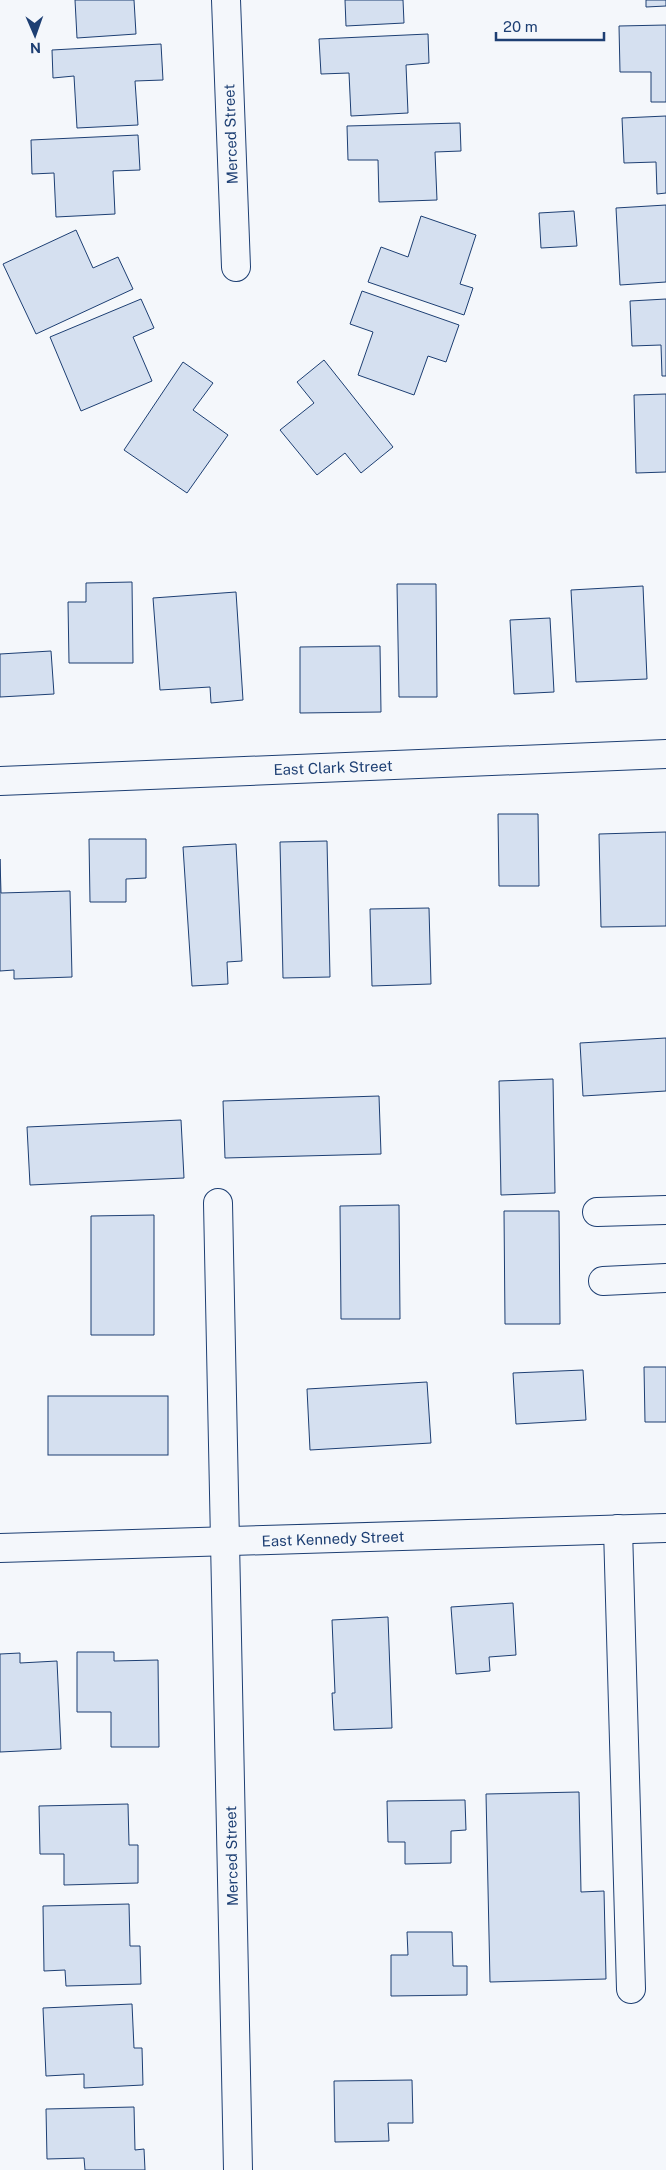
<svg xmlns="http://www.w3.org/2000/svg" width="666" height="2170" viewBox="0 0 666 2170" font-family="'Public Sans',sans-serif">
  <rect width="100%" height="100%" fill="#f4f7fb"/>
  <g fill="#d5e0f0" stroke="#1d3f73">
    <path d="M75 0H134L136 34 77 38Z"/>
    <path d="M345 0H403L404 23 346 26Z"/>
    <path d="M646 0H666V6L646 7Z"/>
    <path d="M666 25V102H651V72H620L619 26Z"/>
    <path d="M428 34 429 63 406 65 408 113 351 116 349 73 321 74 319 39Z"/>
    <path d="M161 44 163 80 135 81 138 125 77 128 74 76 53 78 52 50Z"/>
    <path d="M666 116V193L657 194 656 162 624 163 622 118Z"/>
    <path d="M460 123 461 151 435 152 437 200 379 202 378 160H348L347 126Z"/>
    <path d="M138 135 140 170 113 171 115 214 56 217 54 173 32 174 31 140Z"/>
    <path d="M666 205V282L620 285 616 208Z"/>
    <path d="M574 211 577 246 541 248 539 213Z"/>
    <path d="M421 216 476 235 460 284 473 288 464 315 368 282 381 247 408 257Z"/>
    <path d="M76 230 93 268 118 257 133 289 36 334 3 264Z"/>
    <path d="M362 291 459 325 446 362 428 356 414 395 358 375 373 332 350 324Z"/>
    <path d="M141 299 154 328 133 337 152 381 81 411 50 337Z"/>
    <path d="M666 299V376H662L661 345 632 346 630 301Z"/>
    <path d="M324 360 393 447 361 473 345 453 317 475 280 430 314 403 297 382Z"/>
    <path d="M183 362 213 383 193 410 228 435 187 493 124 450Z"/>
    <path d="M666 394V472L636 473 634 395Z"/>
    <path d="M132 582 133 663H69L68 602H86V583Z"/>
    <path d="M397 584H436L437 697H399Z"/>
    <path d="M643 586 647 679 576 682 571 590Z"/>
    <path d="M236 592 243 700 211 703 210 687 160 690 153 598Z"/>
    <path d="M550 618 554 692 514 694 510 620Z"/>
    <path d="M380 646 381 712 300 713V647Z"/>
    <path d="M51 651 54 694 0 697V654Z"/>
    <path d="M498 814H538L539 886H499Z"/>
    <path d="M666 832V926L601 927 599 834Z"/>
    <path d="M89 839H146V878L126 879V902H90Z"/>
    <path d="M327 841 330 977 283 978 280 842Z"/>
    <path d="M236 844 242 961 227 962 228 984 192 986 183 847Z"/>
    <path d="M0 859 1 893 70 891 72 977 14 979V970L0 971Z"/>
    <path d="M429 908 431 984 372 986 370 909Z"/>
    <path d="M666 1038V1091L583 1096 580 1043Z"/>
    <path d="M553 1079 555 1193 501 1195 499 1081Z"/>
    <path d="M379 1096 381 1154 225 1158 223 1101Z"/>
    <path d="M181 1120 184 1178 30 1185 27 1127Z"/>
    <path d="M399 1205 400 1319H341L340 1206Z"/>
    <path d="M504 1211H559L560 1324H505Z"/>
    <path d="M154 1215V1335H91V1216Z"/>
    <path d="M644 1367H666V1422H645Z"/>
    <path d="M583 1370 586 1420 516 1424 513 1373Z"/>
    <path d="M427 1382 431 1443 310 1450 307 1389Z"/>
    <rect x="48" y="1396" width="120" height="59"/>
    <path d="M513 1603 516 1655 489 1657 490 1671 456 1674 451 1607Z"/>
    <path d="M388 1617 392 1728 334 1730 332 1693H335L332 1620Z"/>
    <path d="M77 1652H114V1661L158 1660 159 1747H111V1712H77Z"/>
    <path d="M20 1653V1663L57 1661 61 1749 0 1752V1654Z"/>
    <path d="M579 1792 581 1892 604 1891 606 1979 490 1982 486 1794Z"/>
    <path d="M465 1800 466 1830 451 1831V1863L405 1864V1842H388L387 1801Z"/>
    <path d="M128 1804 129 1845H138V1883L64 1885V1854H40L39 1806Z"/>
    <path d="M129 1904 130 1946H140L141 1984 66 1986 65 1970 44 1971 43 1906Z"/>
    <path d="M407 1932H452L453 1966H467V1995L391 1996V1955H408Z"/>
    <path d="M132 2004 134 2048H142L143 2085 84 2088V2074L46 2076 43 2008Z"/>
    <path d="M412 2080 413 2123H388L389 2141 335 2142 334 2081Z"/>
    <path d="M134 2107 135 2150 144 2149 145 2170H85L84 2158 47 2159 46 2109Z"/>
  </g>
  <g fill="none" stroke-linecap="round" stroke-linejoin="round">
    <g stroke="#1d3f73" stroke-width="30">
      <g id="minor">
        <path d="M226 0 236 267"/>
        <path d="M0 781 666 754"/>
        <path d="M218 1203 238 2170"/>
        <path d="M597 1212 666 1210"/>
        <path d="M603 1281 666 1278"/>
        <path d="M618 1529 631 1989"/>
        <path d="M0 1548 666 1528"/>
      </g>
    </g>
    <use href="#minor" stroke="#f4f7fb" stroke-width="28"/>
  </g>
  <g text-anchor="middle" stroke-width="4" stroke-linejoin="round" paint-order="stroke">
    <g font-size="15" fill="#1d3f73" stroke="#f4f7fb">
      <text transform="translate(231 134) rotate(-92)" y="5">Merced Street</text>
      <text transform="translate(333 768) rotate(-2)" y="5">East Clark Street</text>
      <text transform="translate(333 1539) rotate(-2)" y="5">East Kennedy Street</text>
      <text transform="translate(232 1856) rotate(-91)" y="5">Merced Street</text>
    </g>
  </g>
  <g transform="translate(35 35) rotate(178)" stroke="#f4f7fb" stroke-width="4" paint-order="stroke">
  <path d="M0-4L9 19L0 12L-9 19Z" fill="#1d3f73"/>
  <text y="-8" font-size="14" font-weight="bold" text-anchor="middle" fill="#1d3f73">N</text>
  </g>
  <path d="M496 32v8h108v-8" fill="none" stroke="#1d3f73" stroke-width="2.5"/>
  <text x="503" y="32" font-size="15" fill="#1d3f73" stroke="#f4f7fb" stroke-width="4" paint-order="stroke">20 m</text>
</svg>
